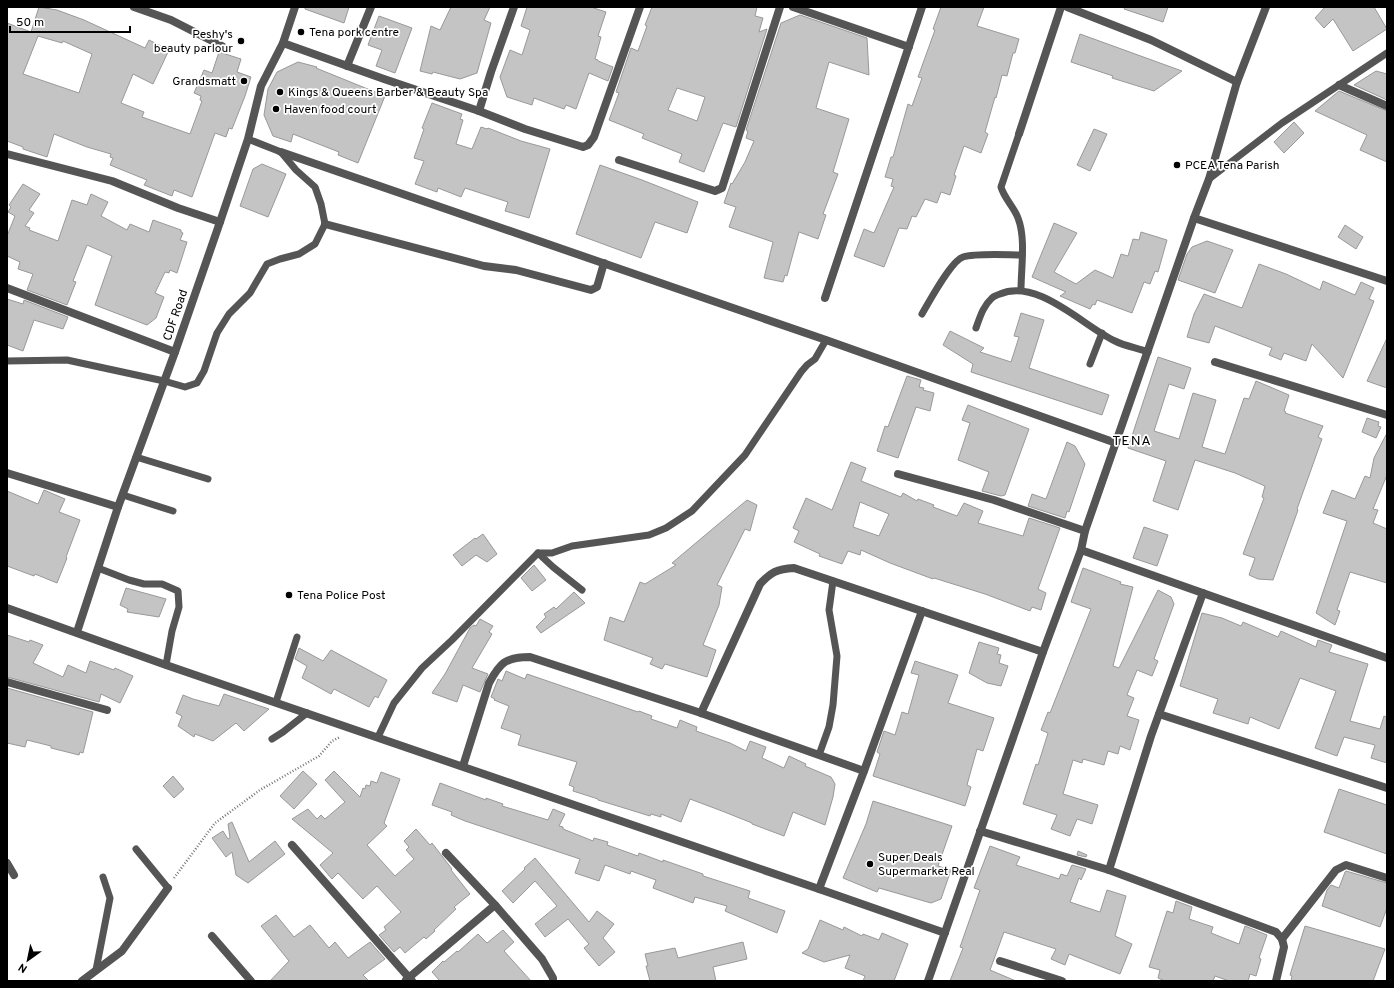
<svg xmlns="http://www.w3.org/2000/svg" width="1394" height="988" viewBox="0 0 1394 988" font-family="Overpass,sans-serif">
  <rect width="100%" height="100%" fill="#fff"/>
  <g fill="#c4c4c4" stroke="#999" fill-rule="evenodd">
    <path d="M39 7 57 10 84 20 145 48 149 40 169 50 153 84 133 74 121 103 144 112 142 117 190 134 202 101 200 100 201 96 194 93 204 70 212 73 219 52 241 59 237 72 251 77 245 96 232 129 229 128 226 137 215 133 192 197 174 190 172 196 144 185 147 180 110 165 113 158 110 157 111 154 87 147 54 134 47 157 23 149V147L7 141V23L31 32ZM38 36 62 43 63 41 92 54 79 93 23 74Z"/>
    <path d="M305 7H349L344 23 305 9Z"/>
    <path d="M451 7H490L484 20 491 23 477 73 460 79 433 72 432 74 420 71 431 26 440 30Z"/>
    <path d="M527 7H591L606 12 598 36 601 37 595 59 598 60V61L613 67 608 81 589 73 576 109 566 105 564 109 534 98 532 105 507 97 500 77 510 50 522 55 530 30 521 26Z"/>
    <path d="M652 7H757L755 16 763 18 759 32 767 29 736 127 723 123 704 172 679 162 682 154 642 138 644 134 609 120 619 93 616 92 631 48 638 51 647 26 645 25ZM677 88 705 97 697 121 668 110Z"/>
    <path d="M941 7H984L977 26 1019 39 1015 53H1013L1007 76 1002 75 996 98 995 97 985 132 988 134 981 153 964 146 954 175 956 176 950 195 941 192 937 203 925 199 916 217 912 216 907 229 899 228 884 267 854 256 864 229 874 233 894 187 891 186 893 179 885 177 891 157H893L908 104 912 106 922 78 918 77 935 30 933 29Z"/>
    <path d="M1125 7H1168L1163 22 1124 9Z"/>
    <path d="M1325 7H1374L1387 29 1353 51 1333 19 1324 28 1315 18Z"/>
    <path d="M800 15 867 38 869 75 829 62 816 108 849 119 833 172 838 174 823 214 826 215 818 239 799 232 787 276 785 275 783 282 764 278 773 242 729 227 736 207 724 203 731 183 732 184 745 162 754 141 746 138 748 131 746 130 781 23Z"/>
    <path d="M379 16 412 28 395 73 376 66 382 50 368 45Z"/>
    <path d="M1080 34 1182 71 1154 91 1112 78 1113 76 1071 62Z"/>
    <path d="M298 62 317 67 316 68 385 96 358 163 338 155 339 152 293 134 291 142 273 136 264 115 268 89 277 72Z"/>
    <path d="M1376 71 1387 74V100L1354 85Z"/>
    <path d="M1339 91 1387 111V162L1360 150 1367 135 1315 111Z"/>
    <path d="M432 103 462 114 460 119 463 120 456 144 472 149 481 127 487 129 488 128 521 141 550 149 529 218 505 211 508 202 465 188 461 197 438 188 437 192 415 184 424 161 414 158 424 129 422 128Z"/>
    <path d="M1294 122 1304 133 1284 153 1274 142Z"/>
    <path d="M1094 129 1107 134 1090 171 1077 165Z"/>
    <path d="M262 164 286 174 268 217 240 206 253 169Z"/>
    <path d="M600 165 642 180 698 202 687 233 655 222 641 258 576 234Z"/>
    <path d="M23 184 40 194 29 210 34 213 25 226 30 228 29 230 58 241 72 200 87 205 91 194 108 202 101 216 127 230 130 224 149 232 153 220 181 230V232L183 233 180 240 187 242 177 273 170 270 169 273 165 272 155 293 164 297 156 318 147 325 95 305 112 256 87 245 73 281 76 282 67 305 27 290 33 274 18 269 20 262 7 256V236L15 216 8 212 11 207 9 205Z"/>
    <path d="M1054 223 1077 233 1054 272 1076 284 1095 270 1113 278 1121 254 1128 256 1133 239 1139 240 1141 232 1167 240 1158 272 1155 271 1150 284 1144 282 1132 313 1097 300 1095 305 1093 304 1090 309 1060 296 1066 292 1032 277Z"/>
    <path d="M1345 225 1363 237 1356 249 1338 237Z"/>
    <path d="M1207 241 1233 250 1215 293 1178 280 1187 254 1192 247Z"/>
    <path d="M1259 264 1286 274 1320 290 1323 281 1355 295 1361 282 1374 288 1369 299 1374 301 1343 378 1312 344 1306 361 1284 353 1281 360 1269 355 1272 348 1215 326 1209 343 1187 337 1194 314 1204 294 1242 308Z"/>
    <path d="M7 299 23 304 24 300 68 317 63 329 34 320 23 351 7 345Z"/>
    <path d="M1021 313 1044 320 1029 368 1109 395 1102 415 971 372 973 364 943 345 950 331 984 348 980 352 1011 362 1019 337 1014 336Z"/>
    <path d="M1387 338V388L1367 381Z"/>
    <path d="M1158 357 1191 368 1184 389 1169 384 1154 431 1179 439 1193 393 1216 400 1202 447 1225 454 1244 398 1249 399 1256 381 1289 395 1284 411 1286 412 1285 413 1323 426 1318 437 1322 439 1297 509 1298 510 1273 580 1258 579 1249 575 1255 558 1243 554 1264 498 1262 497 1265 486 1235 473 1195 460 1178 510 1153 501 1166 461 1128 448Z"/>
    <path d="M907 376 921 380 919 387 924 388 923 390 934 393 930 411 916 407 898 458 877 451 885 426 888 427Z"/>
    <path d="M968 405 1029 429 1005 495 1001 496 982 491 989 472 958 460 970 423 962 420Z"/>
    <path d="M1367 418 1379 422 1378 426 1381 427 1376 438 1362 432Z"/>
    <path d="M1387 433V475L1373 509 1378 510 1373 523 1387 529V583L1350 572 1337 610 1340 611 1335 625 1316 613 1347 521 1323 513 1332 490 1355 499 1365 476 1370 478 1374 458Z"/>
    <path d="M1067 442 1075 446 1085 464 1069 512 1067 511 1065 518 1028 506 1032 494 1046 499Z"/>
    <path d="M851 462 866 468 861 481 901 497 903 493 917 501 918 499 934 505 933 507 957 516 964 503 983 511 978 523 1023 536 1029 518 1060 528 1038 589 1046 593 1041 610 1032 607 1030 611 985 594 934 578 933 579 890 563 861 550 860 555 848 551 842 564 819 556 820 554 794 542 799 531 793 528 806 498 832 510ZM860 502 889 514 879 536 853 527Z"/>
    <path d="M44 490 65 499 59 512 80 520 66 557 67 558 57 583 35 574 34 576 7 566V491L38 504Z"/>
    <path d="M747 500 757 505 750 531 745 529 717 585 722 587 719 605 703 645 716 650 707 677 665 664 662 669 650 664 653 658 604 640 610 617 624 622 640 582 645 584 676 565 672 563Z"/>
    <path d="M1144 527 1168 535 1157 566 1133 558Z"/>
    <path d="M483 534 497 554 487 562 476 555 462 566 453 555 475 538 476 539Z"/>
    <path d="M534 565 546 580 532 591 521 578Z"/>
    <path d="M1083 568 1121 582 1120 584 1133 587 1113 666 1119 668 1158 590 1171 597 1174 604 1154 659 1158 661 1152 676 1137 670 1127 695 1134 698 1127 716 1139 720 1130 750 1120 746 1118 754 1108 751 1104 765 1083 759 1082 763 1073 760 1063 794 1098 805 1092 824 1077 819 1070 836 1051 829 1057 815 1023 804 1036 764 1038 765 1048 733 1041 730 1048 712 1050 713 1091 609 1071 602Z"/>
    <path d="M126 588 166 599 159 617 127 612 128 609 120 605Z"/>
    <path d="M574 592 585 603 541 633 536 627 546 617 544 614 554 607 556 609Z"/>
    <path d="M1202 613 1222 618 1241 626 1243 622 1278 637 1281 631 1316 647 1318 640 1332 645 1329 652 1368 664 1350 721 1380 729 1384 716 1387 717V763L1371 758 1375 745 1344 737 1337 756 1315 748 1336 691 1300 678 1279 729 1250 717 1248 724 1213 713 1218 699 1180 686Z"/>
    <path d="M480 619 493 626 489 632 492 634 472 668 488 674 480 692 463 685 457 702 432 693 445 674 470 628 474 625 476 626Z"/>
    <path d="M7 635 29 642 30 640 43 645 33 663 63 677 68 665 86 673 90 661 114 670 115 668 133 676 120 703 101 694 99 702 7 677Z"/>
    <path d="M979 642 999 648 997 654 1001 655 999 663 1008 666 1001 686 987 683 969 673Z"/>
    <path d="M299 648 323 661 331 650 387 680 378 698 375 696 369 707 334 689 331 694 302 678 307 666 295 659Z"/>
    <path d="M915 661 958 675 948 703 994 718 983 751 977 749 967 785 971 787 965 806 873 776 880 754 877 752 884 731 895 735 902 712 908 714 919 675 911 673Z"/>
    <path d="M506 671 525 679 527 674 638 712 639 711 652 716 651 719 677 728 680 720 697 727 696 731 730 743 746 751 750 741 766 747 762 758 784 768 789 756 806 764 805 766 831 777 835 784 833 797 825 825 793 812 784 836 752 824V823L722 811 690 799 681 822 661 814V817L651 814 650 816 598 800V799L573 791 574 787 569 785 577 762 518 745 521 735 501 728 509 706 494 700 495 699 491 697 498 679 502 681Z"/>
    <path d="M7 688 93 712 83 753 80 752 79 755 51 748V746L27 740 25 747 7 743Z"/>
    <path d="M224 694 269 709 244 731 236 723 213 741 195 734 194 737 178 726 182 716 176 713 183 695 193 699 219 706Z"/>
    <path d="M303 771 317 784 294 809 280 796Z"/>
    <path d="M334 771 360 797 363 788 365 789 366 785 370 786 371 781 377 783 381 772 400 779 384 823 387 826 367 845 395 876 414 859 406 850 409 847 404 841 416 829 430 845 432 843 452 869 451 870 470 894 454 907 456 909 434 930 435 931 426 939 424 937 405 953 400 947 394 952 379 935 386 930 384 927 401 912 377 886 363 899 338 873 332 879 320 865 333 853 292 819 308 809 317 819 321 815 325 819 345 802 325 780Z"/>
    <path d="M173 776 184 789 174 798 163 786Z"/>
    <path d="M440 783 486 800V798L503 804 502 806 548 820 553 809 565 814 559 826 563 827V829L593 841 594 838 608 842 607 845 638 856 639 853 663 862V860L703 874V876L750 891 748 898 785 911 777 933 725 911 727 906 695 897 693 903 653 888 656 880 631 871 630 874 605 865 599 881 575 873 580 859 465 821 451 815 452 812 432 805Z"/>
    <path d="M1339 789 1387 805V854L1324 832Z"/>
    <path d="M873 801 952 826 938 866 951 870 941 899 931 903 879 888 877 892 843 878 866 824Z"/>
    <path d="M232 822 249 862 275 841 285 854 248 883 236 875 232 852 226 857 212 838 223 831 228 839 230 838 228 824Z"/>
    <path d="M990 846 1020 857 1016 865 1059 879 1061 874 1067 876 1072 865 1086 869 1081 880 1079 878 1070 902 1100 912 1107 890 1126 896 1115 936 1132 944 1120 974 1069 954 1065 965 1051 959 1056 949 1004 932 990 970 1016 981H950L963 948 960 947 980 890 974 888Z"/>
    <path d="M1078 851 1087 855 1086 857 1077 855Z"/>
    <path d="M535 858 589 922 597 911 614 924 603 938 615 952 599 966 584 948 589 944 568 919 545 937 535 924 557 906 535 881 513 903 502 891 525 869 524 868Z"/>
    <path d="M1346 871 1387 883V908L1380 927 1322 906 1327 890 1331 885 1339 888 1345 872Z"/>
    <path d="M1176 901 1192 907 1189 919 1213 927 1211 933 1239 944 1245 926 1267 935 1259 958 1261 959 1256 976 1250 974 1248 981H1229L1215 976 1213 981H1165L1158 978 1160 970 1149 967 1167 911 1173 913Z"/>
    <path d="M276 915 294 937 310 925 329 948 335 942 348 958 370 942 385 959 363 975 369 981H270L289 961 261 926Z"/>
    <path d="M820 920 843 930 844 927 862 936 863 934 879 940 882 933 908 944 894 981H863L865 976 845 968 850 955 824 962 802 953 808 949Z"/>
    <path d="M1305 926 1385 949 1373 981H1291L1292 976 1290 975Z"/>
    <path d="M503 930 514 942 504 951 531 981H440L432 972 443 961 444 962 457 951 458 952 478 934 487 943Z"/>
    <path d="M743 942 747 959 713 967 716 981H650L646 966H648L645 954 675 948 678 958Z"/>
  </g>
  <g fill="none" stroke-linecap="round" stroke-linejoin="round">
    <path stroke="#777" stroke-width="2.5" stroke-dasharray="1 2" stroke-linecap="butt" d="M174 878 215 823 260 790 319 756 332 741 340 737"/>
    <g stroke="#555" stroke-width="7">
      <path d="M1019 134 1001 187C1004 198 1014 207 1018 218 1026 238 1021 268 1021 290"/>
      <path d="M1209 179 1282 123 1387 53"/>
      <path d="M922 314C929 302 951 261 963 257 976 253 1007 255 1022 255"/>
      <path d="M976 328C980 317 983 306 992 298 994 296 997 295 1000 294 1038 278 1083 326 1115 341 1125 346 1137 348 1148 352"/>
      <path d="M7 361 67 360 164 381 185 387 197 383 204 371 217 333 229 314 250 293 267 264 280 259 299 254 315 244 325 224 321 204 315 187 296 170 281 152 248 139"/>
      <path d="M1090 364 1102 333"/>
      <path d="M136 457 208 479"/>
      <path d="M123 495 173 511"/>
      <path d="M538 553 553 567 582 590"/>
      <path d="M98 568 129 580 144 584H162L178 591 179 607 172 631 166 665"/>
      <path d="M276 702 297 637"/>
      <path d="M378 737 394 703 422 668 452 640 538 553H552L572 546 649 535 666 528 692 511 745 455 801 372 807 365 815 359 826 340"/>
      <path d="M272 739 283 732 307 713"/>
      <path d="M819 755 829 727 833 705 837 656 829 610 833 581"/>
      <path d="M136 849 168 888"/>
      <path d="M96 970 110 898 103 877"/>
    </g>
    <g stroke="#555" stroke-width="8">
      <path d="M134 7 171 20 222 46"/>
      <path d="M793 7 909 47"/>
      <path d="M1067 7 1151 40 1237 82"/>
      <path d="M283 43 384 79 479 111 525 129 583 147 588 145 594 137 640 7"/>
      <path d="M347 66 371 7"/>
      <path d="M1339 85 1387 106"/>
      <path d="M479 111 491 72 514 7"/>
      <path d="M1019 134 1061 7"/>
      <path d="M281 152 826 340 1116 443"/>
      <path d="M7 154 112 181 178 208 220 222"/>
      <path d="M619 160 715 191 722 188 780 7"/>
      <path d="M1194 218 1387 281"/>
      <path d="M325 224 484 266 516 270 591 290 597 287 604 263"/>
      <path d="M7 288 175 352"/>
      <path d="M825 298 922 7"/>
      <path d="M1215 362 1387 415"/>
      <path d="M7 473 118 507"/>
      <path d="M898 474 994 500 1085 531"/>
      <path d="M1081 550 1387 658"/>
      <path d="M7 608 166 665 819 889 945 933"/>
      <path d="M77 632 118 507 175 352 220 222 248 139 261 86 283 43 295 7"/>
      <path d="M7 682 107 710"/>
      <path d="M701 713 760 584C771 572 777 569 794 568L1043 652"/>
      <path d="M1159 714 1387 788"/>
      <path d="M463 766 489 683C500 663 505 657 530 657L701 713 864 771"/>
      <path d="M980 831 1109 870 1276 932 1282 939 1284 947 1276 981"/>
      <path d="M292 845 412 981"/>
      <path d="M446 853 495 905 542 959 553 978V981"/>
      <path d="M7 863 14 875"/>
      <path d="M1109 870 1151 736 1203 593"/>
      <path d="M819 889 864 771 922 611"/>
      <path d="M212 936 251 981"/>
      <path d="M1282 939 1336 870 1346 865 1387 878"/>
      <path d="M1000 961 1062 981"/>
      <path d="M406 980 495 905"/>
      <path d="M82 981 122 951 168 888"/>
      <path d="M928 981 1043 652 1081 550 1085 531 1194 218 1209 179 1237 82 1266 7"/>
    </g>
  </g>
  <g fill="#000" stroke="#fff" stroke-width="1.5">
    <circle cx="301" cy="32" r="4"/>
    <circle cx="241" cy="41" r="4"/>
    <circle cx="244" cy="81" r="4"/>
    <circle cx="280" cy="92" r="4"/>
    <circle cx="276" cy="109" r="4"/>
    <circle cx="1177" cy="165" r="4"/>
    <circle cx="289" cy="595" r="4"/>
    <circle cx="870" cy="864" r="4"/>
  </g>
  <g text-anchor="middle" stroke-width="3.5" stroke-linejoin="round" paint-order="stroke">
    <g font-size="12" fill="#000" stroke="#fff" text-anchor="start">
      <text x="309" y="36">Tena pork centre</text>
      <text x="233" y="38" text-anchor="end">Peshy's<tspan x="233" dy="14">beauty parlour</tspan></text>
      <text x="236" y="85" text-anchor="end">Grandsmatt</text>
      <text x="288" y="96">Kings &amp; Queens Barber &amp; Beauty Spa</text>
      <text x="284" y="113">Haven food court</text>
      <text x="1185" y="169">PCEA Tena Parish</text>
      <text x="297" y="599">Tena Police Post</text>
      <text x="878" y="861">Super Deals<tspan x="878" dy="14">Supermarket Real</tspan></text>
    </g>
    <g font-size="12" fill="#000" stroke="#fff">
      <text transform="translate(175 315) rotate(-71)" y="4">CDF Road</text>
    </g>
    <g font-size="14" letter-spacing="1" fill="#000" stroke="#fff">
      <text x="1132" y="445">TENA</text>
    </g>
  </g>
  <rect width="1394" height="988" fill="none" stroke="#000000" stroke-width="16"/>
  <g transform="translate(28 960) rotate(213)" stroke="#ffffff" stroke-width="3" paint-order="stroke">
  <path d="M0-3L7 15L0 10L-7 15Z" fill="#000000"/>
  <text y="-6" font-size="11" font-weight="bold" text-anchor="middle" fill="#000000">N</text>
  </g>
  <path d="M10 26v6h120v-6" fill="none" stroke="#000000" stroke-width="2"/>
  <text x="16" y="26" font-size="12" fill="#000000" stroke="#ffffff" stroke-width="3" paint-order="stroke">50 m</text>
</svg>
